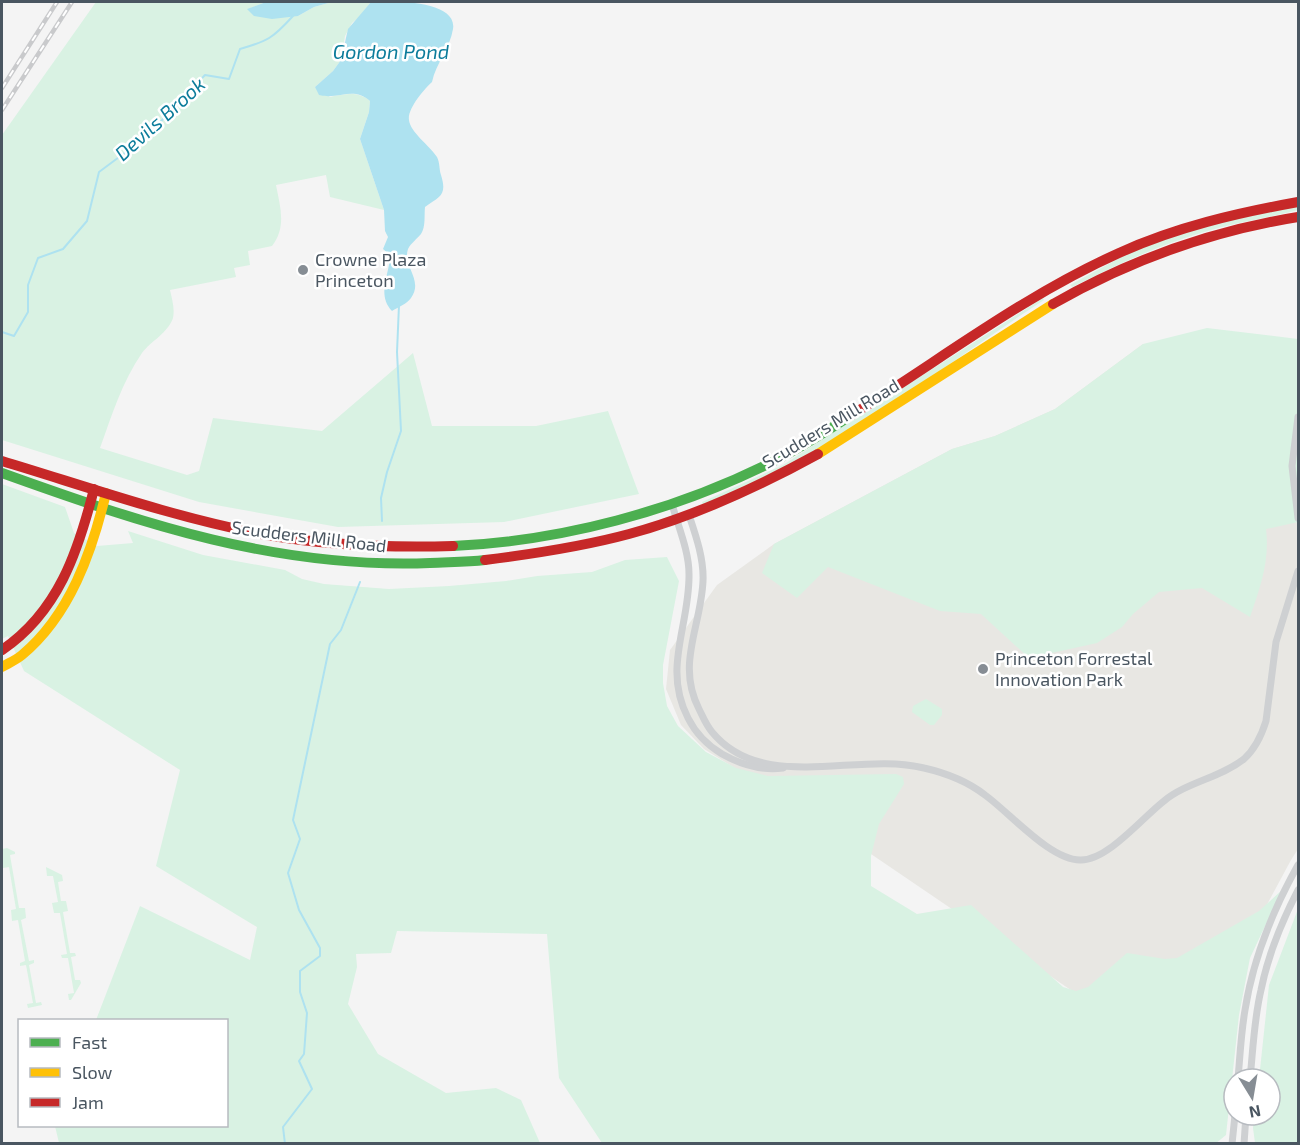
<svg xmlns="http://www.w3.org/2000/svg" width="1300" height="1145" viewBox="0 0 1300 1145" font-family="'Exo 2',sans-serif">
  <rect width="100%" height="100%" fill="#f4f4f4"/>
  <path fill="#e8e7e3" d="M1298 340V849L1291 860 1248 940 1087 1001 843 835 704 749 681 725 666 689 670 650 717 585 774 544 952 449 995 436 1055 409 1143 344Z"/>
  <g fill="#d9f2e3">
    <path d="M96 2H266L248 9 298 16 314 7 332 2H371L359 17 352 23 345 36 341 60 333 71 315 87 330 97C345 94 358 91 370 101L369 112 360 139 384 210 330 197 326 175 276 185C280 206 287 227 272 246L248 251 250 265 234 268 236 277 170 290C172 299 175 309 173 318 168 333 151 341 142 353 122 382 112 415 100 448L187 475 199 471 213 418 322 431 413 353 432 426H536L608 411 639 494 504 522 338 527 199 502 2 440V135Z"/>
    <path d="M1298 206V210C1267 218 1235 223 1204 232 1158 245 1115 266 1072 287L1070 285 1136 249 1214 222Z"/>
    <path d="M1043 298 1044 300C975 345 909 395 838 437 795 464 750 484 703 505L702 502 783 465Z"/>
    <path d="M1207 328 1298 339V522L1266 529C1270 561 1260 588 1250 617L1202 588 1159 592 1133 614 1122 627 1097 643 1029 658 981 614 940 611 828 567 797 598 762 573 774 544 952 449 995 436 1055 409 1143 344Z"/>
    <path d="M2 484 65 507 74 533 97 546 133 543 128 531 203 555 285 570 302 579 324 584 389 589 449 586 506 581 537 576 592 572 625 560 667 557 679 581 663 665V683L667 706 678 726 706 752 736 768 768 776 896 774 903 777 904 784 879 824 871 856V886L917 914 971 905 1063 987 1076 991 1088 987 1127 953 1165 959 1177 958 1259 911 1282 890 1250 958 1239 1015 1226 1135 1215 1144 602 1143 559 1078 547 934 397 931 391 953 356 954 357 967 348 1004 378 1054 446 1093 496 1088 521 1100 540 1143H59L55 1126H226V1020H96L140 906 250 960 257 927 156 866 180 770 24 671 8 636 2 639Z"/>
    <path d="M926 699 942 709V715L934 725H930L912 712 913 706Z"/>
    <path d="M7 848 15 852V854L10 855 19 908H25L26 918 21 920 29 961 34 960V963L29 965 36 1003 41 1002 42 1005 28 1008 27 1004 33 1003 26 965 20 966V963L25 961 18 920 12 921 11 910 16 909 9 867 3 868 2 849Z"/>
    <path d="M46 867 62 875 63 881 58 882 61 901H66L68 911 63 912 70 953H75L76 956 71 957 75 980H80L81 983 71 1000H69L68 994 74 993 68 958H62L61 955 67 954 60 913H54L52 903 58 902 53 876H47Z"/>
    <path d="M1298 909V1143H1255L1253 1128 1254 1115H1270V1079H1259L1269 985Z"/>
  </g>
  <g fill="#aee2f0">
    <path d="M266 2H332L314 7 298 16 272 19 254 16 247 9Z"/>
    <path d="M371 2C390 0 458 0 453 29 450 48 436 63 432 82 425 88 407 109 409 120 410 132 430 146 437 157 440 163 439 169 441 175 447 195 441 196 425 207 424 216 426 226 421 234 417 239 411 243 408 249 402 266 424 280 411 298 407 304 398 307 392 311 376 294 390 274 390 255L383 249 388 237 385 231 384 210 360 139 369 112 370 101C353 86 339 100 319 95L315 87 333 71 341 60 348 29Z"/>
  </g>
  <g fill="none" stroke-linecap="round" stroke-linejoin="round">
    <g stroke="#aee2f0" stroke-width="2">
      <path d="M2 332 14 336 28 312V285L38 258 63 249 87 221 99 172 146 137 205 75 229 79 240 49C268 41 273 38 293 16"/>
      <path d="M382 521 381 498 387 472 401 431 397 352 399 305"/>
      <path d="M285 1144 283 1127 312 1089 299 1061 304 1054 307 1013 300 992V971L320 956V948L299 910 288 873 300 839 293 820 330 644 341 630 360 582"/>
    </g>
    <g stroke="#ced0d2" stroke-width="7">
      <path d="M1298 417 1292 466 1298 518"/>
      <path d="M672 504C678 526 689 551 689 574 690 625 662 668 688 718 695 732 707 745 722 754 740 764 761 771 783 768"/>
      <path d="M689 515C696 536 704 559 703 581 701 627 676 664 699 709 703 717 706 725 712 732 763 794 857 751 924 768 946 773 967 781 985 795 1010 813 1051 861 1081 860 1108 860 1142 818 1164 801 1187 782 1220 778 1244 759 1255 749 1262 734 1266 721L1276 642 1298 571"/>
      <path d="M1238 1079C1240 1056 1241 1033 1245 1010 1253 959 1273 910 1298 865"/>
      <path d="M1250 1079C1253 1050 1254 1019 1261 990 1268 955 1282 921 1298 890"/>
      <path d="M1232 1144 1235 1115"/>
      <path d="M1244 1144 1246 1115"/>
    </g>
    <g stroke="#4caf50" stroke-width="10">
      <path d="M2 473C144 524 277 569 430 563 448 562 467 562 485 560"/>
      <path d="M453 546C562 541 674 511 772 462 799 449 825 432 850 416"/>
    </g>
    <g stroke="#ffc107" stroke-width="10">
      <path d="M818 454 1053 304"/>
      <path d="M2 667C9 663 16 660 22 655 70 615 92 552 106 493"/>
    </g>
    <g stroke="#c62828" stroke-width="10">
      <path d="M1053 304C1130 260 1210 231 1298 217"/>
      <path d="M850 416C939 361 1023 296 1119 253 1176 227 1237 213 1298 202"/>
      <path d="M2 461C88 487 173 517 261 534 324 545 389 548 453 546"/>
      <path d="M485 560C533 554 581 547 629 534 696 516 758 487 818 454"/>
      <path d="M2 650C58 612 78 552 94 489"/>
    </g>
    <g stroke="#c9cacc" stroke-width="4.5">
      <g id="rail">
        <path d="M2 88 57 2"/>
        <path d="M2 110 72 2"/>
      </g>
    </g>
    <use href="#rail" stroke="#fff" stroke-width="2" stroke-dasharray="7" stroke-linecap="butt"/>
  </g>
  <g fill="#868d94" stroke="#fff" stroke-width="2">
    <circle cx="303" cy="270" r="6"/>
    <circle cx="983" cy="669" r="6"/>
  </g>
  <g text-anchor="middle" stroke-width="5" stroke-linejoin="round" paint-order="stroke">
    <g font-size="18" fill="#4a5661" stroke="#fff" text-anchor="start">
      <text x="315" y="266">Crowne Plaza<tspan x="315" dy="21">Princeton</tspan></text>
      <text x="995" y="665">Princeton Forrestal<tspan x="995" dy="21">Innovation Park</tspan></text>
    </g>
    <g font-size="18" fill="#4a5661" stroke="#fff">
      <text transform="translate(831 424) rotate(-31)" y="6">Scudders Mill Road</text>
      <text transform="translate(309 537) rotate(7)" y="6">Scudders Mill Road</text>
    </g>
    <g font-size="20" font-style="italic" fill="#0c7c9b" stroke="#fff">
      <text x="391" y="59">Gordon Pond</text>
      <text transform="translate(160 119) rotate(-42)" y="7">Devils Brook</text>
    </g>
  </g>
  <rect width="1300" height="1145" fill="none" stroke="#4a5661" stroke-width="6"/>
  <rect x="18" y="1019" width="210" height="108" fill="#ffffff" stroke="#b7bbc0" stroke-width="1.5"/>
  <rect x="30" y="1038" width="30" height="9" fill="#4caf50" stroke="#b7bbc0" stroke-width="1.5"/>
  <text x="72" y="1049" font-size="18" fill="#4a5661">Fast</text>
  <rect x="30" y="1068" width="30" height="9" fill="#ffc107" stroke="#b7bbc0" stroke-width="1.5"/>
  <text x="72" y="1079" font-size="18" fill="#4a5661">Slow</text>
  <rect x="30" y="1098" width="30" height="9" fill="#c62828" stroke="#b7bbc0" stroke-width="1.5"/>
  <text x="72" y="1109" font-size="18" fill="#4a5661">Jam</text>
  <g transform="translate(1252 1097) rotate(169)"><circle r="28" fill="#ffffff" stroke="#b7bbc0" stroke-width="1.5"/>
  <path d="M0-4.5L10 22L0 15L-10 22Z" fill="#868d94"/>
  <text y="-9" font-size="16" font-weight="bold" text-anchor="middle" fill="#4a5661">N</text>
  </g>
</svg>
